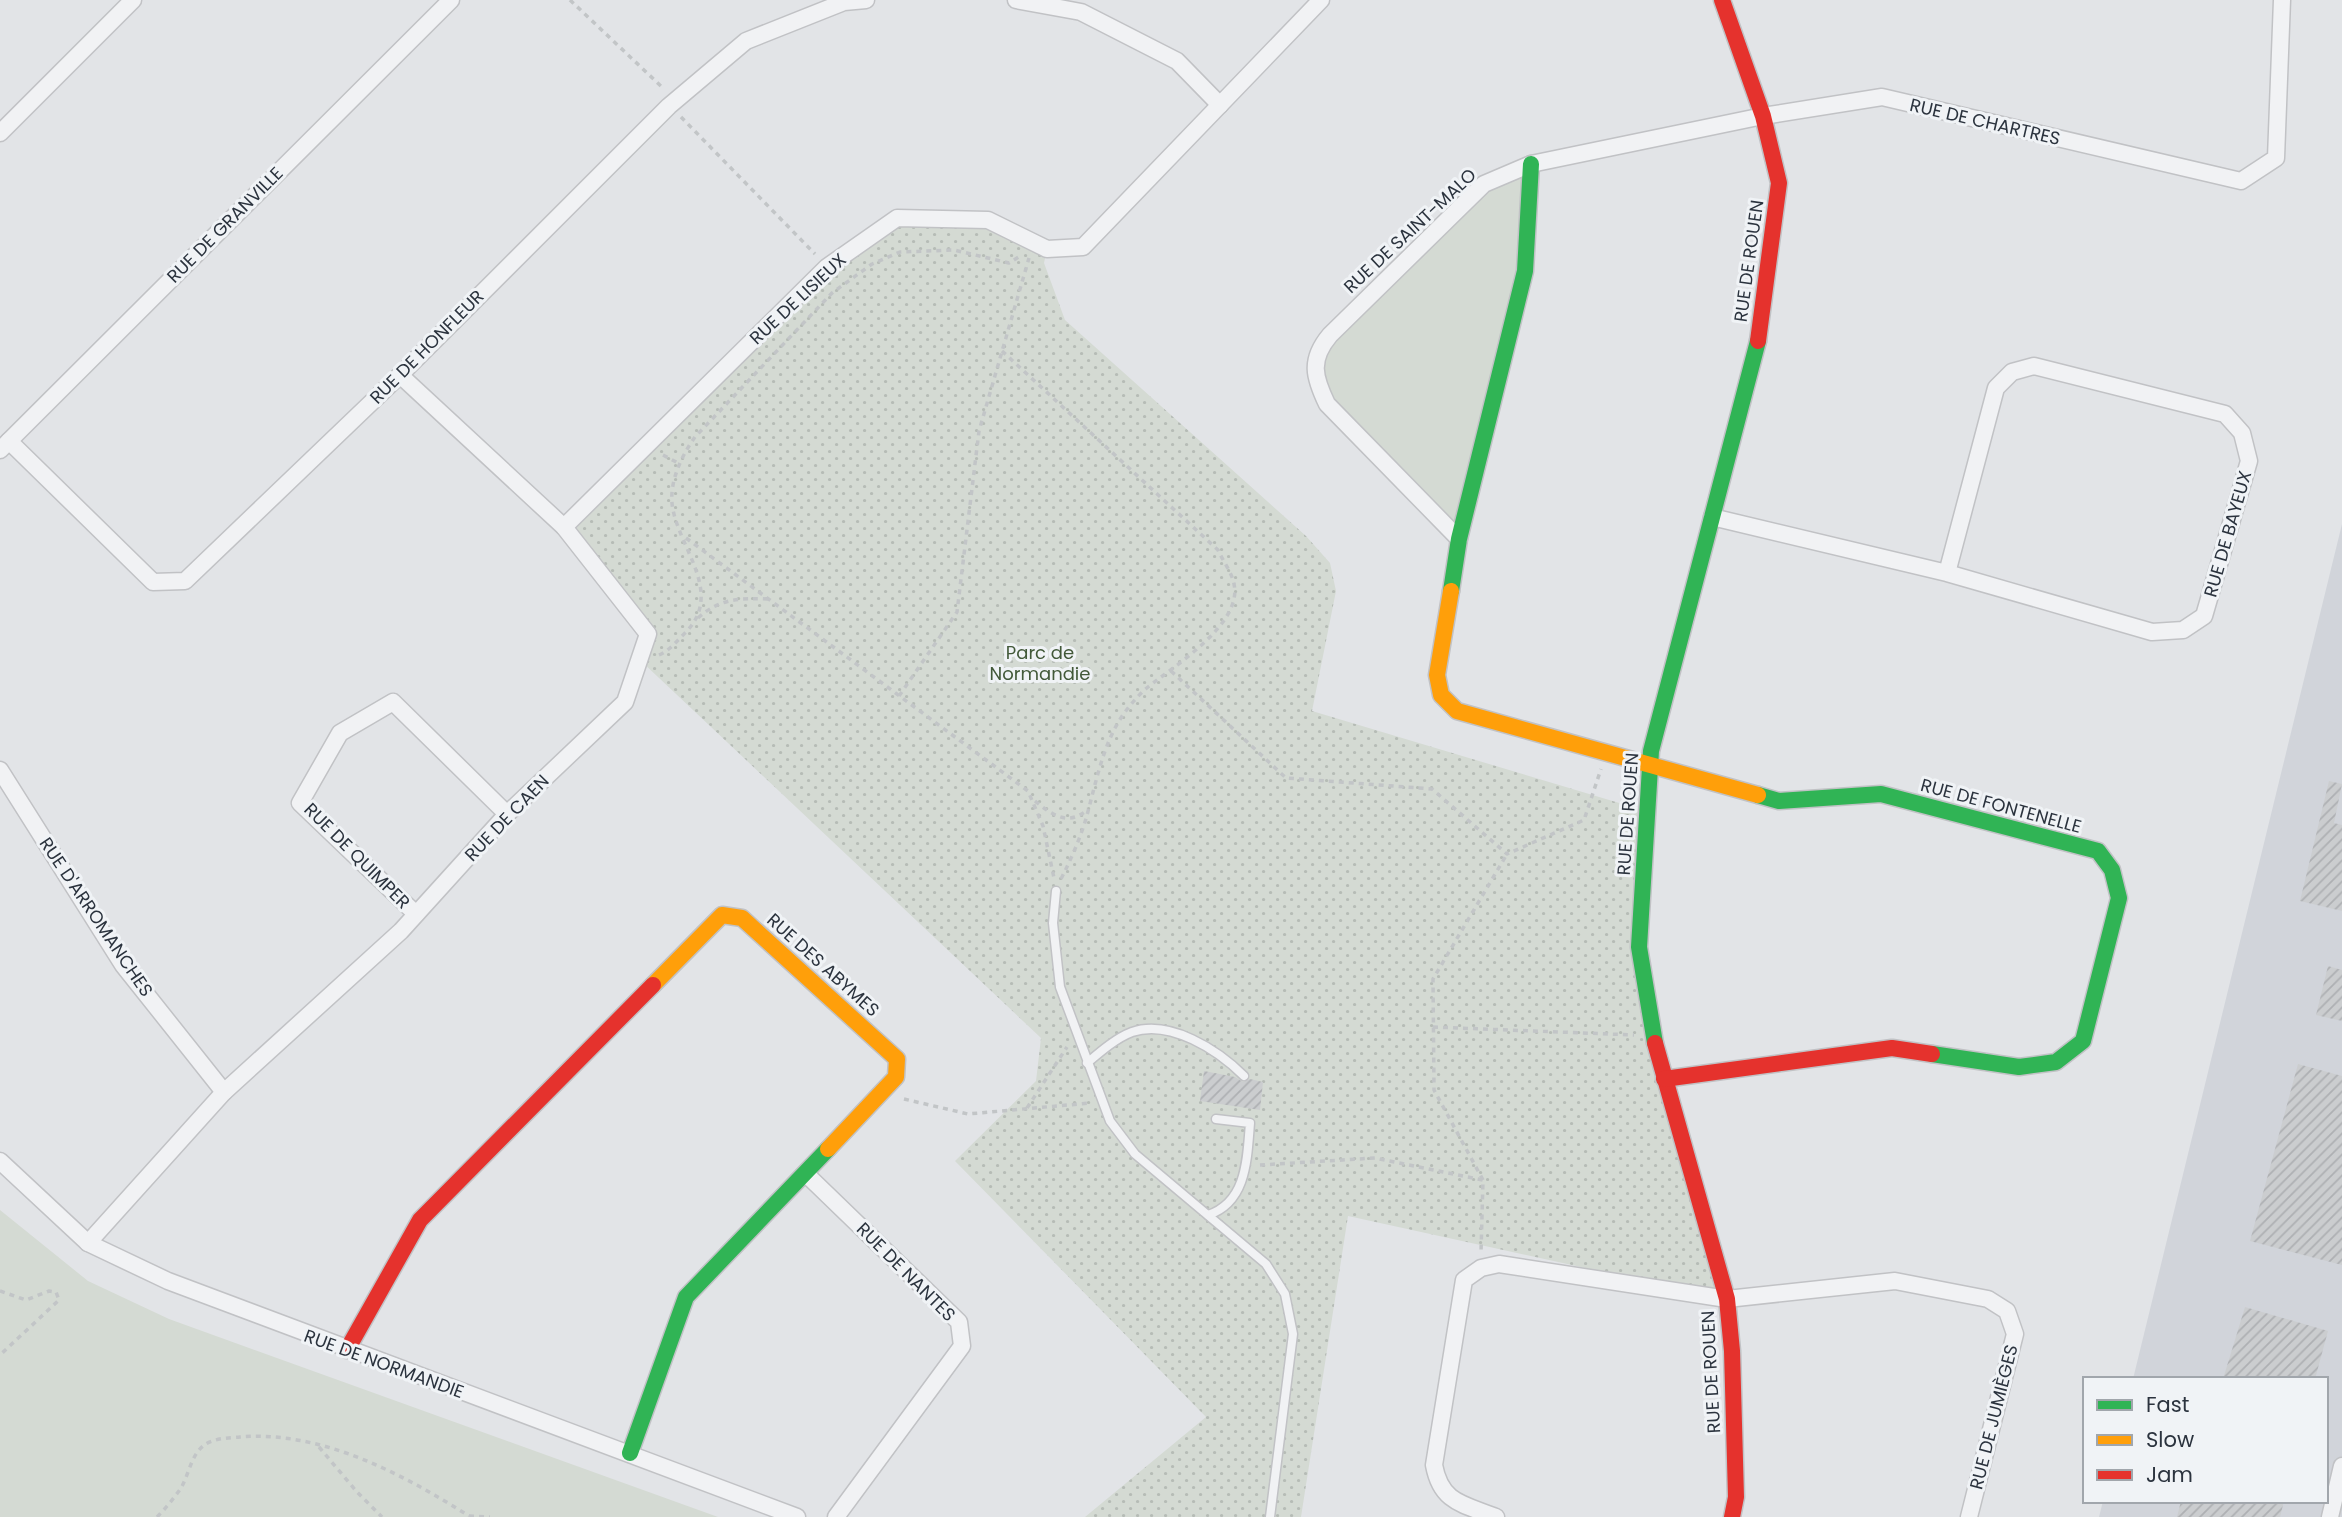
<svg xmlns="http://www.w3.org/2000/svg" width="2342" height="1517" viewBox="0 0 2342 1517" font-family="Poppins,sans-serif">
  <defs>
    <pattern id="park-dots" width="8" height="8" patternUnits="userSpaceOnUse" patternTransform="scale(1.75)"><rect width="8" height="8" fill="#d4dad3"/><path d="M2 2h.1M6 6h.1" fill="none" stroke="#b6bcb6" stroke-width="1.8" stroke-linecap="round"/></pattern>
    <pattern id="building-hatch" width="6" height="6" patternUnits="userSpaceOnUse" patternTransform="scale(1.75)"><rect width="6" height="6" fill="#cbcdcf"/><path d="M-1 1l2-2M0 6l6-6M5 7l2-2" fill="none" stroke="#aeb0b3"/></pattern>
  </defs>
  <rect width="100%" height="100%" fill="#e2e4e7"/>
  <path fill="#d1d4da" d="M2342 524V1517H2099L2103 1501H2326V1379H2133Z"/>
  <g fill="#d4dad3">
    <path d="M1531 164 1525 271 1459 539 1327 404 1318 350 1484 184Z"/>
    <path d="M0 1210 88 1281 169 1319 718 1517H0Z"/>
  </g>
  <path fill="url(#park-dots)" d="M897 218 988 220 1047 249 1044 263 1065 320 1306 536 1330 563 1336 591 1312 711 1646 811 1639 947 1727 1299 1348 1216 1301 1517H1085L1206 1417 955 1161 1036 1081 1041 1038 641 661 648 634 564 527 827 267Z"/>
  <g fill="url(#building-hatch)">
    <path d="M2329 781 2342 784 2334 823 2342 825V911L2300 901Z"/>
    <path d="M2328 966 2342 970V1021L2316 1015Z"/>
    <path d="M2298 1064 2342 1076V1265L2250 1241Z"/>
    <path d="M1204 1071 1235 1077 1243 1082 1250 1079 1263 1082 1260 1110 1200 1101Z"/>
    <path d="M2245 1307 2328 1331 2315 1379H2223Z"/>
    <path d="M2181 1501H2284L2280 1517H2177Z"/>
  </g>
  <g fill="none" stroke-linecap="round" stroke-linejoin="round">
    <g stroke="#c1c2c5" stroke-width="11">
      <g id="lane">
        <path d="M1056 891 1053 923 1060 987 1110 1121 1135 1154 1266 1264 1285 1294 1293 1334 1270 1517"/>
        <path d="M1087 1063C1100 1052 1116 1038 1132 1032 1170 1019 1218 1050 1244 1076"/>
        <path d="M1208 1215C1247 1202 1247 1159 1250 1123L1216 1119"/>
      </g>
    </g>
    <g stroke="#c1c2c5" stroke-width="19">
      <g id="street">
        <path d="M1016 0 1081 12 1177 61 1220 105"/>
        <path d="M0 133 133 0"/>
        <path d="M9 441 153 582 185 581 400 375 669 106 746 41 844 2 866 0"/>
        <path d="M0 450 451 0"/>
        <path d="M1712 517 1947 573 2152 632 2183 630 2204 616 2249 461 2242 433 2225 414 2034 366 2012 372 1996 388 1947 573"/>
        <path d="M564 527 827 267 897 218 988 220 1047 249 1083 247 1321 0"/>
        <path d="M1459 539 1327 404C1314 377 1309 360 1330 335L1484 184 1531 164 1763 116 1882 97 2241 181 2276 158 2282 0"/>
        <path d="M0 770 123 965 224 1092"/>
        <path d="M416 914 300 803 340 733 393 702 507 814"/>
        <path d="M0 1161 88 1243 168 1281 797 1517"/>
        <path d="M806 1174 959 1322 962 1346 836 1517"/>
        <path d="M88 1243 224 1092 401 931 507 814 625 702 648 634 564 527 400 375"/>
        <path d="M1496 1517C1463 1504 1441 1503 1434 1465L1464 1280 1481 1268 1499 1264 1727 1299 1895 1281 1988 1299 2007 1311 2015 1334 1969 1517"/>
        <path d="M2330 1517 2342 1466"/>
      </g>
    </g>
    <g stroke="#c1c2c5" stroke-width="19">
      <g id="fast">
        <path d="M1451 591 1459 539 1525 271 1531 164"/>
        <path d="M1758 795 1779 801 1881 794 2098 851 2112 870 2119 898 2083 1041 2056 1062 2019 1067 1932 1054"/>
        <path d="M1655 1043 1639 947 1651 751 1758 341"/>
        <path d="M630 1453 686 1297 828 1149"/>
      </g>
    </g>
    <g stroke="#c1c2c5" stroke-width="19">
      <g id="slow">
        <path d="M1451 591 1437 675 1441 695 1457 711 1758 795"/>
        <path d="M653 985 722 915 742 918 897 1059 896 1077 828 1149"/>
      </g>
    </g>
    <g stroke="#c1c2c5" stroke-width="19">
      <g id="jam">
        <path d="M1722 0 1763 116 1779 183 1758 341"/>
        <path d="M1655 1043 1727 1299 1732 1351 1736 1497 1732 1517"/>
        <path d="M1664 1079 1892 1048 1932 1054"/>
        <path d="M347 1350 420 1220 653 985"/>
      </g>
    </g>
    <g stroke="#c2c5c7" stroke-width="3.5" stroke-dasharray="5 5" stroke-linecap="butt">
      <path d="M570 0 663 88"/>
      <path d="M681 117 815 254"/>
      <path d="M1002 351 1218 550C1223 561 1232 573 1234 584 1243 624 1174 666 1148 687 1135 698 1123 713 1115 728 1101 755 1095 786 1087 815 1081 837 1071 859 1061 879"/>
      <path d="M663 455 680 464"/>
      <path d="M686 538 1028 791 1043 826 1054 878"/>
      <path d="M698 618C720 598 740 598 768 599"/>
      <path d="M659 655C669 651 676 642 684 634 727 593 676 546 672 503 670 480 682 455 695 437L832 293 872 264 900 252 954 250 1009 263 1022 255"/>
      <path d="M1171 671 1286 778 1432 789 1507 854 1584 820 1601 769"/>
      <path d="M899 696 957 612 979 431 1029 258"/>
      <path d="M1035 801C1052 815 1069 827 1088 809"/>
      <path d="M1433 1027 1634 1035"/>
      <path d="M904 1099 968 1114 1090 1103"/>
      <path d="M1027 1108 1067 1047"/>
      <path d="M1260 1165 1375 1158 1483 1180 1481 1252"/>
      <path d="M1483 1180 1434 1090 1433 979 1507 854"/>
      <path d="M0 1291 26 1300 49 1291 56 1292 59 1300 0 1355"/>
      <path d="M319 1447 357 1492 382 1517"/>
      <path d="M469 1516 490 1517"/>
      <path d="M157 1517C166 1508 174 1498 181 1488 189 1474 191 1456 203 1446 212 1438 229 1438 240 1437 320 1430 403 1474 469 1516"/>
    </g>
    <use href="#lane" stroke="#f1f2f4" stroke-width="8"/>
    <use href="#street" stroke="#f1f2f4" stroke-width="16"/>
    <use href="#fast" stroke="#30b455" stroke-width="16"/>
    <use href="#slow" stroke="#ff9f0a" stroke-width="16"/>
    <use href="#jam" stroke="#e5322d" stroke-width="16"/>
  </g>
  <g text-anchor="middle" stroke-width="6" stroke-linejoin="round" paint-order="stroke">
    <g font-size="18" fill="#2b333e" stroke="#f0f3f6">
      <text transform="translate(1985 122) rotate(13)" y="6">RUE DE CHARTRES</text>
      <text transform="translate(225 225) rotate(-45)" y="6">RUE DE GRANVILLE</text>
      <text transform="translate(1410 231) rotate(-43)" y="6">RUE DE SAINT-MALO</text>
      <text transform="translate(1749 261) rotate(-82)" y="6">RUE DE ROUEN</text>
      <text transform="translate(798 299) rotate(-43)" y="6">RUE DE LISIEUX</text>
      <text transform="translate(427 347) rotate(-45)" y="6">RUE DE HONFLEUR</text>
      <text transform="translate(2228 534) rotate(-74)" y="6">RUE DE BAYEUX</text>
      <text transform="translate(2001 806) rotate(15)" y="6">RUE DE FONTENELLE</text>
      <text transform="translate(1628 814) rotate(-86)" y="6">RUE DE ROUEN</text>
      <text transform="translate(507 818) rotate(-46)" y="6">RUE DE CAEN</text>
      <text transform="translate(357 856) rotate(45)" y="6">RUE DE QUIMPER</text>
      <text transform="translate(96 917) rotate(56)" y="6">RUE D'ARROMANCHES</text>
      <text transform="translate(823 965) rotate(42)" y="6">RUE DES ABYMES</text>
      <text transform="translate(906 1272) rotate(45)" y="6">RUE DE NANTES</text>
      <text transform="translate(384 1364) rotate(20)" y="6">RUE DE NORMANDIE</text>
      <text transform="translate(1711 1372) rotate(-93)" y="6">RUE DE ROUEN</text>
      <text transform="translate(1994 1417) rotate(-76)" y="6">RUE DE JUMIÈGES</text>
    </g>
    <g font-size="18" fill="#425939" stroke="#f0f3f6">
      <text x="1040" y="659">Parc de<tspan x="1040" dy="21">Normandie</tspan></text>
    </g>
  </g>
  <rect x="2083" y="1377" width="245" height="126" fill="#f0f3f6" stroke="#a1a6ac" stroke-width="2"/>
  <rect x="2097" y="1400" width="35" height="10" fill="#30b455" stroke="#a1a6ac" stroke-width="2"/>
  <text x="2146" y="1412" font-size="21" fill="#2b333e">Fast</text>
  <rect x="2097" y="1435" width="35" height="10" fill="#ff9f0a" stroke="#a1a6ac" stroke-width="2"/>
  <text x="2146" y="1447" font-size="21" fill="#2b333e">Slow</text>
  <rect x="2097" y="1470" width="35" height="10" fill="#e5322d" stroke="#a1a6ac" stroke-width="2"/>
  <text x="2146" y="1482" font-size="21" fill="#2b333e">Jam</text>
</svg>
